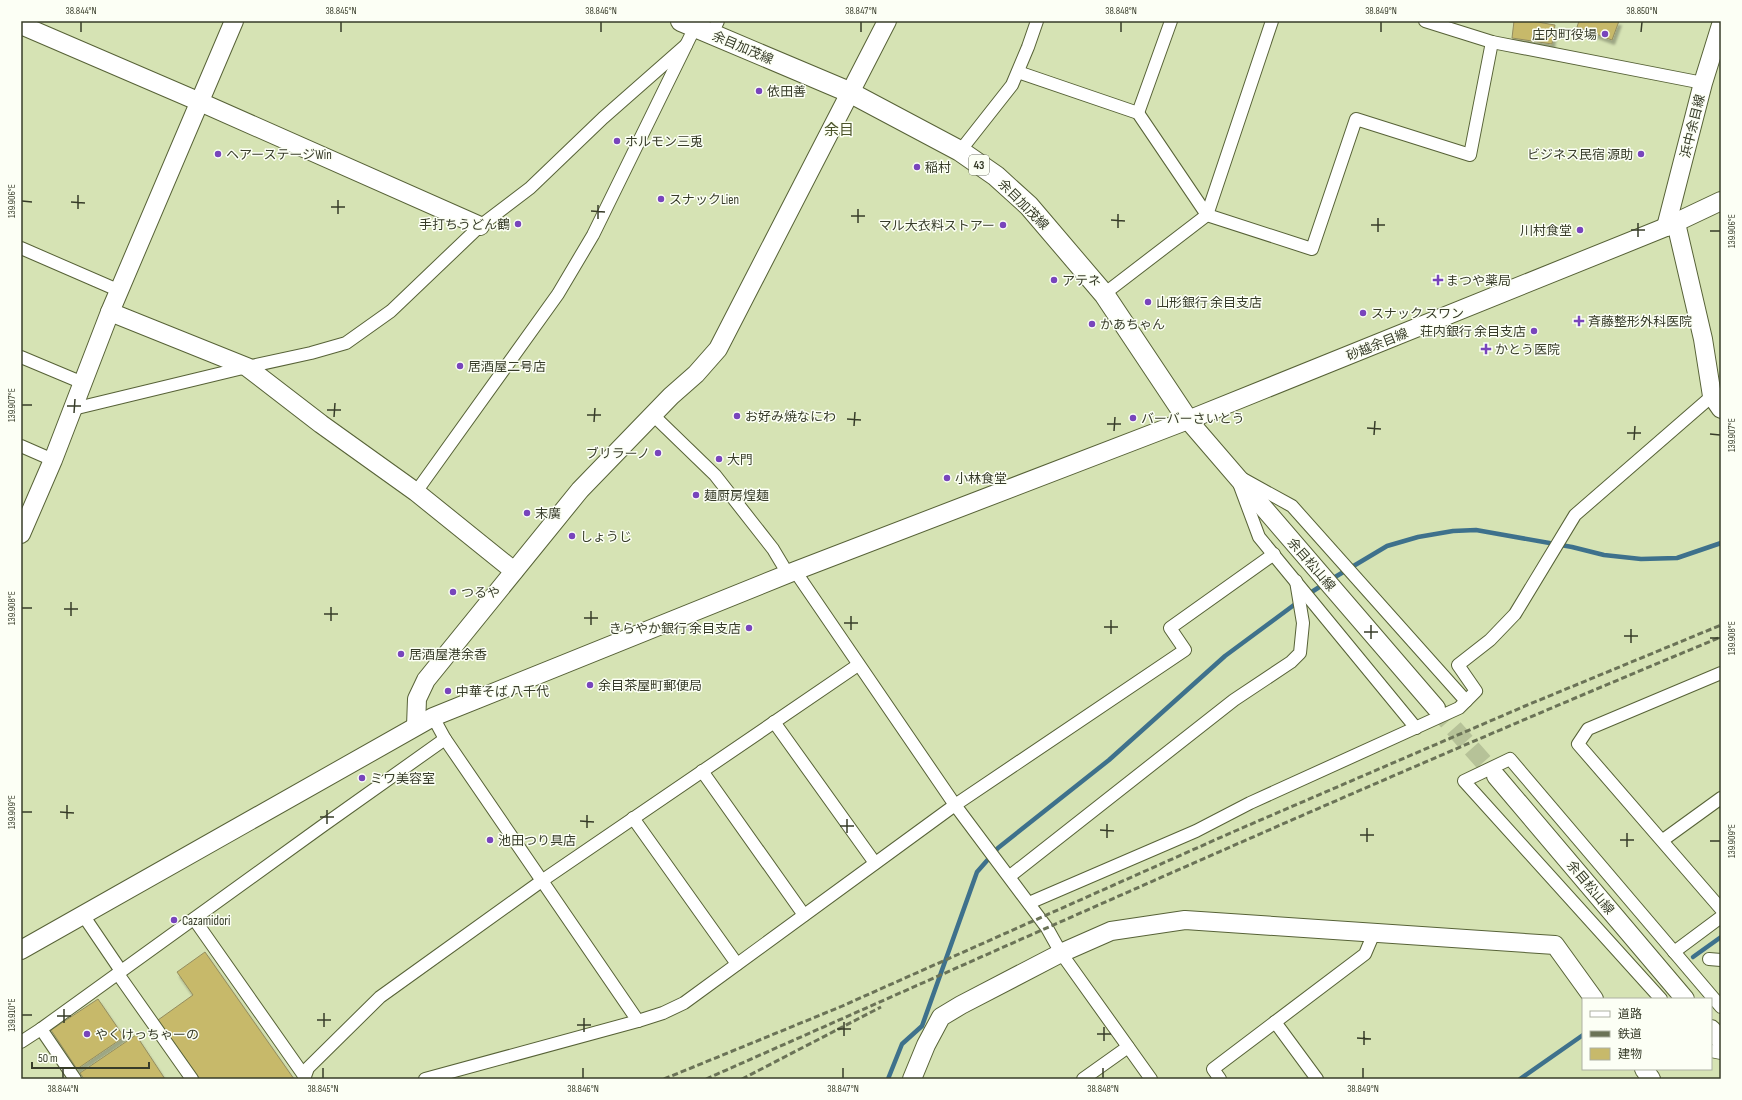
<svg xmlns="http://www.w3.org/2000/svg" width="1742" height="1100" viewBox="0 0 1742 1100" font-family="'Sofia Sans Condensed','Noto Sans JP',sans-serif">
  <defs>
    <filter id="shadow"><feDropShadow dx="2.5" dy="4.5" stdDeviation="1" flood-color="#0004"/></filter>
  </defs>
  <rect width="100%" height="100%" fill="#d6e3b4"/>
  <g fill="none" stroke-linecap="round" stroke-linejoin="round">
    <g stroke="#3e718c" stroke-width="4.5">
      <path d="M1330 580 1387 546 1418 537 1453 531 1476 530 1572 547 1604 555 1641 559 1677 558 1721 543"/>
      <path d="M1307 595 1324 584"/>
      <path d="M1693 957 1721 937"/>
      <path d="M888 1079 902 1044 922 1026 977 872 998 848 1109 760 1225 656 1298 602"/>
      <path d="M1520 1079 1583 1035"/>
    </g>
  </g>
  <g fill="#c7b96b" stroke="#948d5f" filter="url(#shadow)">
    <path d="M1514 21H1531L1555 25 1552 44 1512 38Z"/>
    <path d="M1579 21H1619L1612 40 1577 27Z"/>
    <path d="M205 952 294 1079H200L158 1020 193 995 177 972Z"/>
    <path d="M98 999 124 1037 77 1069 51 1030Z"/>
    <path d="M136 1035 165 1079H84L80 1073Z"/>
  </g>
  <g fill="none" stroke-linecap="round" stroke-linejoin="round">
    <path stroke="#b6c298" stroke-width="18" stroke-dasharray="18 9" stroke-linecap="butt" d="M1436 708 1496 776"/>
    <g stroke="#576237" stroke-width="14">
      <g id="street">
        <path d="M1425 21 1492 42 1703 83"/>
        <path d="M712 34 718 21"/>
        <path d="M1018 72 1138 113 1207 215 1312 249 1356 119 1470 155 1492 42"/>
        <path d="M1138 113 1171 21"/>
        <path d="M960 151 1012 85 1028 47 1037 21"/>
        <path d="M21 248 120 291"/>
        <path d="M1104 294 1207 215 1272 21"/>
        <path d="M21 357 83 383"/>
        <path d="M73 409 247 367 311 353 346 343 391 311 480 226 530 188 603 118 686 45"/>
        <path d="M653 415 715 475 773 549 788 574"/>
        <path d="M21 446 53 460"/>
        <path d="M1243 479 1292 506 1466 701"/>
        <path d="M1240 486 1259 537 1416 728"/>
        <path d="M416 492 558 294 593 235 695 27"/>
        <path d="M795 571 955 805 1047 928 1061 953 1151 1079"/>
        <path d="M1721 673 1588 729 1578 744 1721 909"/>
        <path d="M433 717 445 739 638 1021"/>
        <path d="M774 722 875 863"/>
        <path d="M702 771 804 915"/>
        <path d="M633 818 737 964"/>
        <path d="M1663 840 1721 798"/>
        <path d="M1010 876 1234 700 1291 662 1300 653 1303 623 1296 581"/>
        <path d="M1029 903 1196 831 1250 803 1459 708 1476 691 1458 665 1490 640 1515 614 1575 515 1712 396"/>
        <path d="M83 915 121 971"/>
        <path d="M194 919 305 1077"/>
        <path d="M1674 952 1721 917"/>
        <path d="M1709 959 1721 960"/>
        <path d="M118 974 192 1079"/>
        <path d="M1661 999 1464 781 1510 759 1721 1007"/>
        <path d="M1275 1022 1317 1079"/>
        <path d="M41 1029 75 1079"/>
        <path d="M21 1042 41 1029 321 827 445 739"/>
        <path d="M1711 1051 1721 1053"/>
        <path d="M304 1079 308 1068 380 997 543 880 858 665"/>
        <path d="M425 1079 638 1021 663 1013 684 1003 955 805 1185 650 1170 628 1274 554"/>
        <path d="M1083 1079 1128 1047"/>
        <path d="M1220 1079 1213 1069 1365 954 1374 933"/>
      </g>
    </g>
    <g stroke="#576237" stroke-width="20">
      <g id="secondary">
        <path d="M21 25 200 102 480 226"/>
        <path d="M1676 223 1703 339 1712 396 1721 409"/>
        <path d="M1666 227 1703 83 1721 25"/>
        <path d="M110 312 247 367 321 424 416 492 514 571"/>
        <path d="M1188 420 1436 708"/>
        <path d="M21 534 53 460 110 312 234 21"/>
        <path d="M416 726 417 699 426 680 580 490 671 396 696 374 718 349 887 21"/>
        <path d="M1496 776 1685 999"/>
        <path d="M21 950 433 717 795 571 1188 420 1666 227 1721 201"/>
        <path d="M1711 1029 1721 1041"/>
        <path d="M1644 1069 1651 1079"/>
        <path d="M912 1079 926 1045 941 1017 961 1005 1061 953 1111 931 1185 920 1555 945 1594 999"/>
      </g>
    </g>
    <g stroke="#576237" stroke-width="22">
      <path id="primary" d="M681 21 849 92 960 151 996 176 1029 206 1104 294 1188 420"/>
    </g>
    <use href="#street" stroke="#fff" stroke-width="12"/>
    <use href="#secondary" stroke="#fff" stroke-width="18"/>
    <use href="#primary" stroke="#fff" stroke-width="20"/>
    <g stroke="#6b7357" stroke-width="3" stroke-dasharray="6 3" stroke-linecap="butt">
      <path d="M664 1079 840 1007 1235 831 1525 706 1721 625"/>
      <path d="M706 1079C1043 930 1380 778 1721 637"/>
      <path d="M742 1079 881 1007"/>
    </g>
  </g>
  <path fill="none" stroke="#373c29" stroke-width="1.5" d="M81 32V22M341 32V22M601 32V22M861 32V22M1121 32V22M1381 32V22M1641 32 1642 22M22 201 32 202M71 202 85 203M331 207H345M78 209V195M591 211 605 212M338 214V200M851 216H865M598 219V205M1111 220 1125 221M858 223V209M1371 225H1385M1118 228V214M1631 230H1645M1710 231H1720M1378 232V218M1638 237V223M22 405H32M67 406H81M327 410H341M74 413 75 399M587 415H601M334 417 335 403M847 419 861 420M594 422 595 408M1107 424H1121M854 426 855 412M1367 428 1381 429M1114 431 1115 417M1627 433H1641M1710 434 1720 435M1374 435 1375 421M1634 440 1635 426M22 608H32M64 609H78M324 614H338M71 616V602M584 618H598M331 621V607M844 623H858M591 625V611M1104 627H1118M851 630V616M1364 632H1378M1111 634V620M1624 636H1638M1710 638H1720M1371 639V625M1631 643V629M22 812H32M60 812 74 813M320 817H334M67 819V805M580 821 594 822M327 824V810M840 826H854M587 828V815M1100 830 1114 831M847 833V819M1360 835H1374M1107 838V824M1620 840H1634M1710 841H1720M1367 842V828M1627 847V833M22 1015H32M57 1016H71M317 1020H331M64 1023V1009M577 1025H591M324 1027V1013M837 1029H851M584 1032V1018M1097 1034H1111M844 1036V1022M1357 1038 1371 1039M1104 1041V1027M1364 1045V1031M63 1078V1068M323 1078V1068M583 1078V1068M843 1078V1068M1103 1078V1068M1363 1078V1068"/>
  <g fill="#7845bc" stroke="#fcfff5" stroke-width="1.5">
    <circle cx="1605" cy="34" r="4"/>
    <circle cx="759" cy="91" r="4"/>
    <circle cx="617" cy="141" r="4"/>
    <circle cx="218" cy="154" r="4"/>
    <circle cx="1641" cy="154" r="4"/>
    <circle cx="917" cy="167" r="4"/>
    <circle cx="661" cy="199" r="4"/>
    <circle cx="518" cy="224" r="4"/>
    <circle cx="1003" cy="225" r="4"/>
    <circle cx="1580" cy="230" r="4"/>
    <circle cx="1054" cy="280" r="4"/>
    <path d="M1436 274h4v4h4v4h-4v4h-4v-4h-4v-4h4z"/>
    <circle cx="1148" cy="302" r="4"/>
    <circle cx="1363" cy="313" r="4"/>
    <path d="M1577 315h4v4h4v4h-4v4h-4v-4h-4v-4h4z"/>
    <circle cx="1092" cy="324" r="4"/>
    <circle cx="1534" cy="331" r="4"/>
    <path d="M1484 343h4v4h4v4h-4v4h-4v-4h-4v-4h4z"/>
    <circle cx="460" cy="366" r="4"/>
    <circle cx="737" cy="416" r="4"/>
    <circle cx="1133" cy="418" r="4"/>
    <circle cx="658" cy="453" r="4"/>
    <circle cx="719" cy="459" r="4"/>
    <circle cx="947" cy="478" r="4"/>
    <circle cx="696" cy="495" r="4"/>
    <circle cx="527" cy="513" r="4"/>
    <circle cx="572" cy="536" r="4"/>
    <circle cx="453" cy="592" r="4"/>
    <circle cx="749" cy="628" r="4"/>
    <circle cx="401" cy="654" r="4"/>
    <circle cx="590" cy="685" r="4"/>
    <circle cx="448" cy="691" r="4"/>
    <circle cx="362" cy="778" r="4"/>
    <circle cx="490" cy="840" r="4"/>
    <circle cx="174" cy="920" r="4"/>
    <circle cx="87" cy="1034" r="4"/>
  </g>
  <g text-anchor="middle" stroke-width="3" stroke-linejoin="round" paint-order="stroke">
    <rect fill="#fcfff5" stroke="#727666" stroke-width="1" x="969" y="155" width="20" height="20" rx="3"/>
    <g font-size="12" font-weight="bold" fill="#373c29">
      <text x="979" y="169">43</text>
    </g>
    <g font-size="13" fill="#373c29" stroke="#fcfff5" text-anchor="start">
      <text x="1597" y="39" text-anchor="end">庄内町役場</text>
      <text x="767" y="96">依田善</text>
      <text x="625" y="146">ホルモン三兎</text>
      <text x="226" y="159">ヘアーステージWin</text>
      <text x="1633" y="159" text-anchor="end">ビジネス民宿 源助</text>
      <text x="925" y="172">稲村</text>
      <text x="669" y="204">スナックLien</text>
      <text x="510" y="229" text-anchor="end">手打ちうどん鶴</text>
      <text x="995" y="230" text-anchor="end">マル大衣料ストアー</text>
      <text x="1572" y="235" text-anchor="end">川村食堂</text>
      <text x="1062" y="285">アテネ</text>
      <text x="1446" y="285">まつや薬局</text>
      <text x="1156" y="307">山形銀行 余目支店</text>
      <text x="1371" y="318">スナック スワン</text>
      <text x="1588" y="326">斉藤整形外科医院</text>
      <text x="1100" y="329">かあちゃん</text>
      <text x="1526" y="336" text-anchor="end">荘内銀行 余目支店</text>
      <text x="1495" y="354">かとう医院</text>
      <text x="468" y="371">居酒屋二号店</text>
      <text x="745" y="421">お好み焼なにわ</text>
      <text x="1141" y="423">バーバーさいとう</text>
      <text x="650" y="458" text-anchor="end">ブリラーノ</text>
      <text x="727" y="464">大門</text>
      <text x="955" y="483">小林食堂</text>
      <text x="704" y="500">麺厨房煌麺</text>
      <text x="535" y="518">末廣</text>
      <text x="580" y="541">しょうじ</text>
      <text x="461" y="597">つるや</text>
      <text x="741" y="633" text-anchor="end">きらやか銀行 余目支店</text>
      <text x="409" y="659">居酒屋港余香</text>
      <text x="598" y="690">余目茶屋町郵便局</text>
      <text x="456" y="696">中華そば 八千代</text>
      <text x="370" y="783">ミワ美容室</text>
      <text x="498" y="845">池田つり具店</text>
      <text x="182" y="925">Cazamidori</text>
      <text x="95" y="1039">やくけっちゃーの</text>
    </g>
    <g font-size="13" fill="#373c29" stroke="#fcfff5">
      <text transform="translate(743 47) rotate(23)" y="5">余目加茂線</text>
      <text transform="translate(1692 126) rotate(-76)" y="5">浜中余目線</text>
      <text transform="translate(1024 204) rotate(45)" y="5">余目加茂線</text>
      <text transform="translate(1377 344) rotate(-22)" y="5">砂越余目線</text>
      <text transform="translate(1312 564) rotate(49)" y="5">余目松山線</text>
      <text transform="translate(1591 887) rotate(50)" y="5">余目松山線</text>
    </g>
    <g font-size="15" fill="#4b542a" stroke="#fcfff5">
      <text x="839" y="135">余目</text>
    </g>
  </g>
  <rect width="1742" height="1100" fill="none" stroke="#fcfff5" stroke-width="44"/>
  <rect x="1582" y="998" width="130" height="72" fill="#fcfff5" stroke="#adb1a3"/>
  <rect x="1590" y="1011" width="20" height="6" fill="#ffffff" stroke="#adb1a3"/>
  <text x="1618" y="1018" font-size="12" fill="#373c29">道路</text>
  <rect x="1590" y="1031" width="20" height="6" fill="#6b7357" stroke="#adb1a3"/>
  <text x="1618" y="1038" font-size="12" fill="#373c29">鉄道</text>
  <rect x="1590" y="1048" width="20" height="12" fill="#c7b96b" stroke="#adb1a3"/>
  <text x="1618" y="1058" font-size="12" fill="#373c29">建物</text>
  <path d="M32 1062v6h117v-6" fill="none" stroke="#373c29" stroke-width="2"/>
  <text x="38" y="1062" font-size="12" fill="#373c29" stroke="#fcfff5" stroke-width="3" paint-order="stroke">50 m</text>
  <rect x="22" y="22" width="1698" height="1056" fill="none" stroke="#373c29" stroke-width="1.5"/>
  <g font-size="10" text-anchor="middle" fill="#373c29">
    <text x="81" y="14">38.844°N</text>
    <text x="341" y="14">38.845°N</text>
    <text x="601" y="14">38.846°N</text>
    <text x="861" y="14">38.847°N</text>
    <text x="1121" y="14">38.848°N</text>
    <text x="1381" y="14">38.849°N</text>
    <text x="1642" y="14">38.850°N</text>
    <text transform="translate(11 201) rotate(-90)" y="4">139.906°E</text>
    <text transform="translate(1731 231) rotate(-90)" y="4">139.906°E</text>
    <text transform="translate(11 405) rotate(-90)" y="4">139.907°E</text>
    <text transform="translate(1731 435) rotate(-90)" y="4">139.907°E</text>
    <text transform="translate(11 608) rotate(-90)" y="4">139.908°E</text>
    <text transform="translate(1731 638) rotate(-90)" y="4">139.908°E</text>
    <text transform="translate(11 812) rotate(-90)" y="4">139.909°E</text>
    <text transform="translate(1731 841) rotate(-90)" y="4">139.909°E</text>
    <text transform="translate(11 1015) rotate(-90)" y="4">139.910°E</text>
    <text x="63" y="1092">38.844°N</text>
    <text x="323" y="1092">38.845°N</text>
    <text x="583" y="1092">38.846°N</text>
    <text x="843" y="1092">38.847°N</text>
    <text x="1103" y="1092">38.848°N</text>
    <text x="1363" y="1092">38.849°N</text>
  </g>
</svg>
